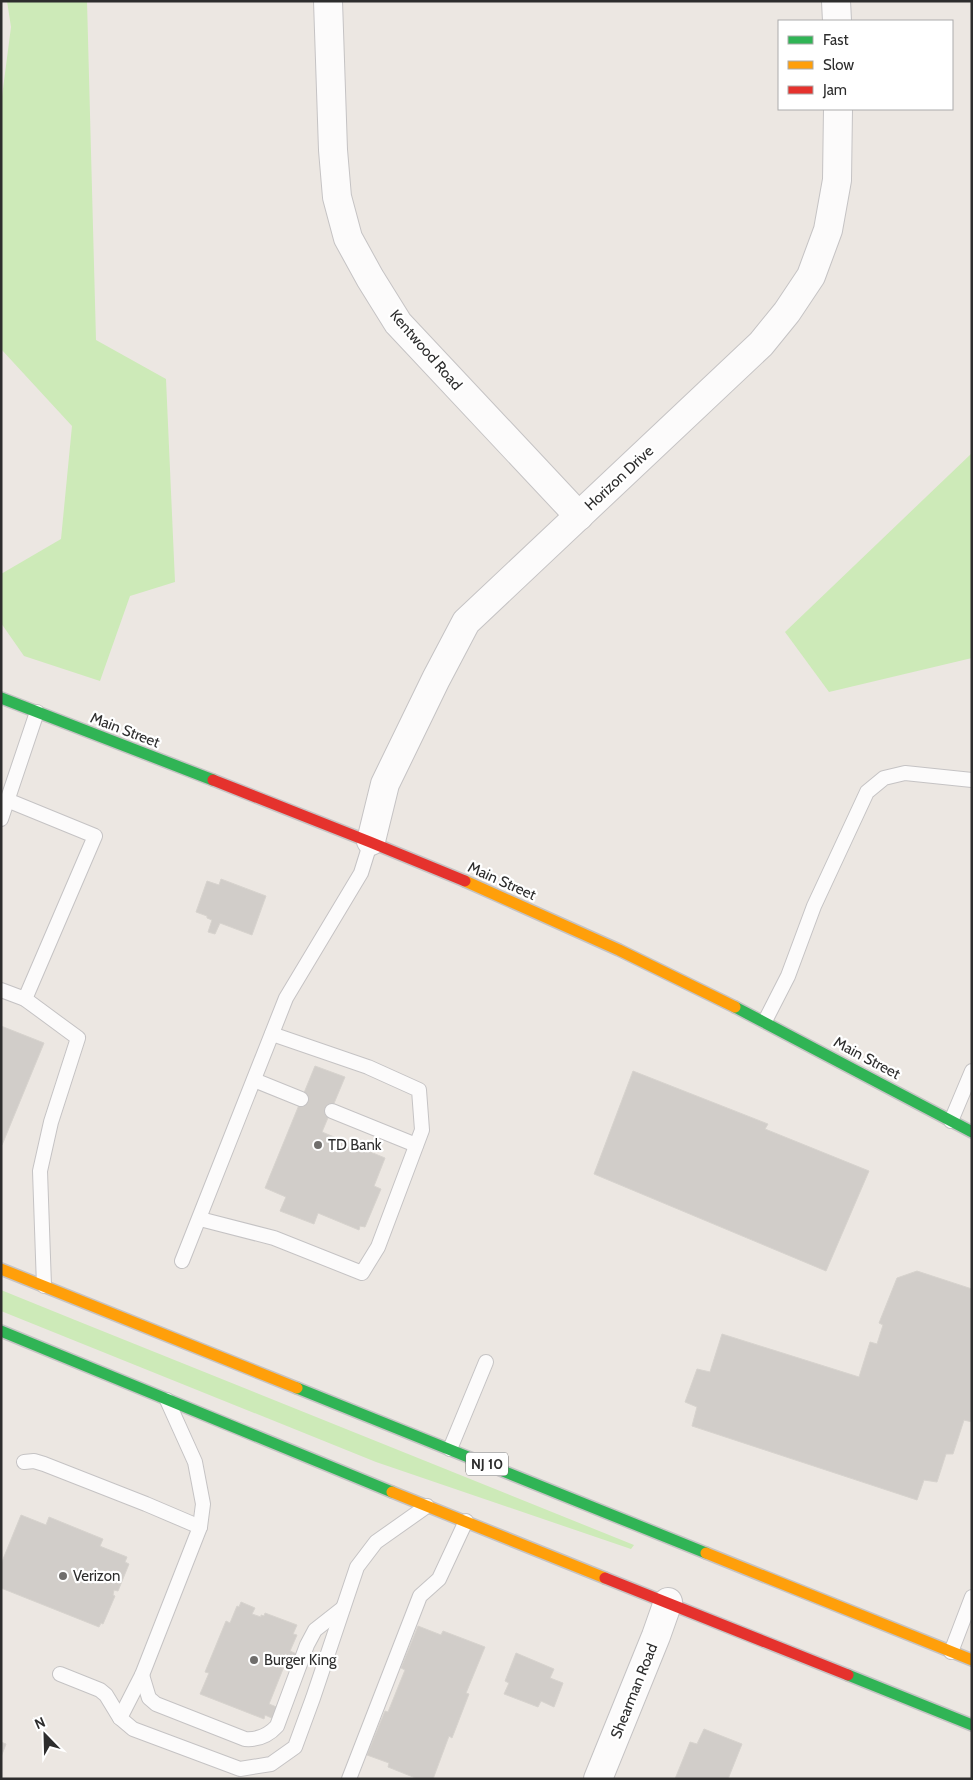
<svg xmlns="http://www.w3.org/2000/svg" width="973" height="1780" viewBox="0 0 973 1780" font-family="Cabin,sans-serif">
  <rect width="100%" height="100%" fill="#ece7e2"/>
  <g fill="#cdeab8">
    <path d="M7 1H87L96 340 166 379 175 582 130 596 100 681 24 656 1 623V574L61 539 72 426 1 349V104L11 27Z"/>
    <path d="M972 453V658L829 692 785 632Z"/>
    <path d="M1 1290 75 1320 634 1545 631 1549 376 1462 1 1311Z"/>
  </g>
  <g fill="#d1cdc9" stroke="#d7d3ce">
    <path d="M221 879 266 896 252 935 220 923 215 934 208 932 212 920 207 918V916L196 912 207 881 219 885Z"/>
    <path d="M1 1026 44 1043 2 1145H1Z"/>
    <path d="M315 1066 345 1077 322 1132 385 1158 374 1186 381 1189 365 1227 360 1226 359 1230 318 1213 314 1224 280 1211 286 1197 265 1188Z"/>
    <path d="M633 1071 768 1124 765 1129 869 1171 826 1271 594 1174Z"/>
    <path d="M917 1271 972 1289V1422L964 1420 953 1454H946L937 1482 924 1480 917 1500 692 1426 697 1407 685 1402 697 1369 710 1372 722 1334 859 1377 870 1342 877 1344 883 1325 879 1323 897 1278Z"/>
    <path d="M21 1515 46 1525 49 1517 103 1539 100 1546 102 1547 127 1557 125 1562 129 1564 118 1591 114 1590 113 1595 115 1596 103 1624 101 1623 99 1627 1 1588V1564Z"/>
    <path d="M241 1602 255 1608 252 1614 261 1617V1615L264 1616 265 1613 297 1625 293 1634 297 1635 290 1651 299 1655 294 1668 285 1664 269 1704 279 1708 274 1719 265 1715 264 1719 200 1694 209 1673 205 1672 226 1621 230 1623 237 1606 239 1607Z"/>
    <path d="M418 1626 441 1635 443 1631 485 1647 466 1693 469 1694 452 1738 449 1736 433 1779H418L388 1767 389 1763 367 1755 385 1711 388 1712 405 1670 401 1668Z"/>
    <path d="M516 1653 554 1669 550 1678 563 1683 554 1707 541 1701 538 1707 504 1694 509 1683 505 1681Z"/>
    <path d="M704 1729 742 1744 728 1779H675L690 1742 697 1744Z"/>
    <path d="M1 1742 6 1744 1 1757Z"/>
  </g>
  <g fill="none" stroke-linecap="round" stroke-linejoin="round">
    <g stroke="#c5c3c4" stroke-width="16">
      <g id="lane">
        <path d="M1 819 37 712"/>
        <path d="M1 990 25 999 95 836 7 800"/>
        <path d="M25 999 78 1038 51 1122 40 1171 44 1286"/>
        <path d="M765 1021 788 976 814 906 867 792 884 778 905 773 972 780"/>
        <path d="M254 1080 301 1099"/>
        <path d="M332 1111 416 1145"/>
        <path d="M951 1121 972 1071"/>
        <path d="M200 1219 274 1238 362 1273 378 1247 422 1130 419 1090 368 1067 272 1034"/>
        <path d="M182 1261 286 998 361 873 371 841"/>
        <path d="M450 1449 486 1362"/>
        <path d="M24 1462 34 1461 44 1464 146 1504 200 1527"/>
        <path d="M951 1652 972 1597"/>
        <path d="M60 1674 100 1690 106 1695 120 1718 133 1729 240 1769 271 1764 295 1747 313 1698 357 1567 376 1542 427 1506"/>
        <path d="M142 1675 149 1698 156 1704 245 1739C258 1740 268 1736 277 1726L307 1645 315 1630 343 1608"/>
        <path d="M120 1718 142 1675 200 1527 203 1504 195 1462 167 1400"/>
        <path d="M349 1779 420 1596 439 1579 466 1521"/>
      </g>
    </g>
    <g stroke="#c5c3c4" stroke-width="30">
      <g id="street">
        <path d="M328 1 333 150 337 197 348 238 370 278 398 323 579 516"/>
        <path d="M836 1 837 21"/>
        <path d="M371 841 385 784 436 679 466 622 761 344 787 312 811 276 828 230 837 180 838 109"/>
        <path d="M598 1779 656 1636 668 1602"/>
      </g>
    </g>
    <g stroke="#c5c3c4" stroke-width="14">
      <g id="fast">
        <path d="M1 698 213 780"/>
        <path d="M735 1007 972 1132"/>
        <path d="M1 1331 392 1492"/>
        <path d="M297 1388 706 1553"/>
        <path d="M848 1675 972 1725"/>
      </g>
    </g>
    <g stroke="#c5c3c4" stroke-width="14">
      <g id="slow">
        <path d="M465 881 619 950 735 1007"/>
        <path d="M1 1269 297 1388"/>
        <path d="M392 1492 605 1578"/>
        <path d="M706 1553 972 1660"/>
      </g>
    </g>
    <g stroke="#c5c3c4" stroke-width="14">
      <g id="jam">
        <path d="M213 780 370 842 465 881"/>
        <path d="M605 1578 848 1675"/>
      </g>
    </g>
    <use href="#lane" stroke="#fcfbfb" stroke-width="14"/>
    <use href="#street" stroke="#fcfbfb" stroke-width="28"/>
    <use href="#fast" stroke="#30b455" stroke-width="11"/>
    <use href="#slow" stroke="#ff9f0a" stroke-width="11"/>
    <use href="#jam" stroke="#e5322d" stroke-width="11"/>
  </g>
  <g fill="#706e6c" stroke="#fff" stroke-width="2">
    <circle cx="318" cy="1145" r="5"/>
    <circle cx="63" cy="1576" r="5"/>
    <circle cx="254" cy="1660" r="5"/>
  </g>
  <g text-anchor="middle" stroke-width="4.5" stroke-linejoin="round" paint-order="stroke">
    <rect fill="#fff" stroke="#6c6c6c" stroke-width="1" x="466" y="1452.5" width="42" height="23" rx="4"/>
    <g font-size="14" font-weight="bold" fill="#2d2d2d">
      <text x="487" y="1469">NJ 10</text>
    </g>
    <g font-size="15" fill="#2d2d2d" stroke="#fff">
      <text transform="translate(426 350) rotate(49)" y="5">Kentwood Road</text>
      <text transform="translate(619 478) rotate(-43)" y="5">Horizon Drive</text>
      <text transform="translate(125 730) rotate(21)" y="5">Main Street</text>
      <text transform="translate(502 881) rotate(24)" y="5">Main Street</text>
      <text transform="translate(867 1058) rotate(28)" y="5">Main Street</text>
      <text transform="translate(634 1691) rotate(-68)" y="5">Shearman Road</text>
    </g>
    <g font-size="15" fill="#2d2d2d" stroke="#fff" text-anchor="start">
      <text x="328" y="1150">TD Bank</text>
      <text x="73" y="1581">Verizon</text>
      <text x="264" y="1665">Burger King</text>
    </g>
  </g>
  <rect width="973" height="1780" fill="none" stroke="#2d2d2d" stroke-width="5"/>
  <rect x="778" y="20" width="175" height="90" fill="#ffffff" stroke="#ababab"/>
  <rect x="788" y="36" width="25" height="8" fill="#30b455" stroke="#ababab"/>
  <text x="823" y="45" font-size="15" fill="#2d2d2d">Fast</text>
  <rect x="788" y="61" width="25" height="8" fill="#ff9f0a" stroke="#ababab"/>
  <text x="823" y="70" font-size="15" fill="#2d2d2d">Slow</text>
  <rect x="788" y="86" width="25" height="8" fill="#e5322d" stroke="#ababab"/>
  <text x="823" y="95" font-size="15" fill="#2d2d2d">Jam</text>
  <g transform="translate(45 1735) rotate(337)" stroke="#ffffff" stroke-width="4" paint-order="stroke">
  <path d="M0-4L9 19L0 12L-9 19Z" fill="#2d2d2d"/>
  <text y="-8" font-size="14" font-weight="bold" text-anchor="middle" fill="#2d2d2d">N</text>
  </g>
</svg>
